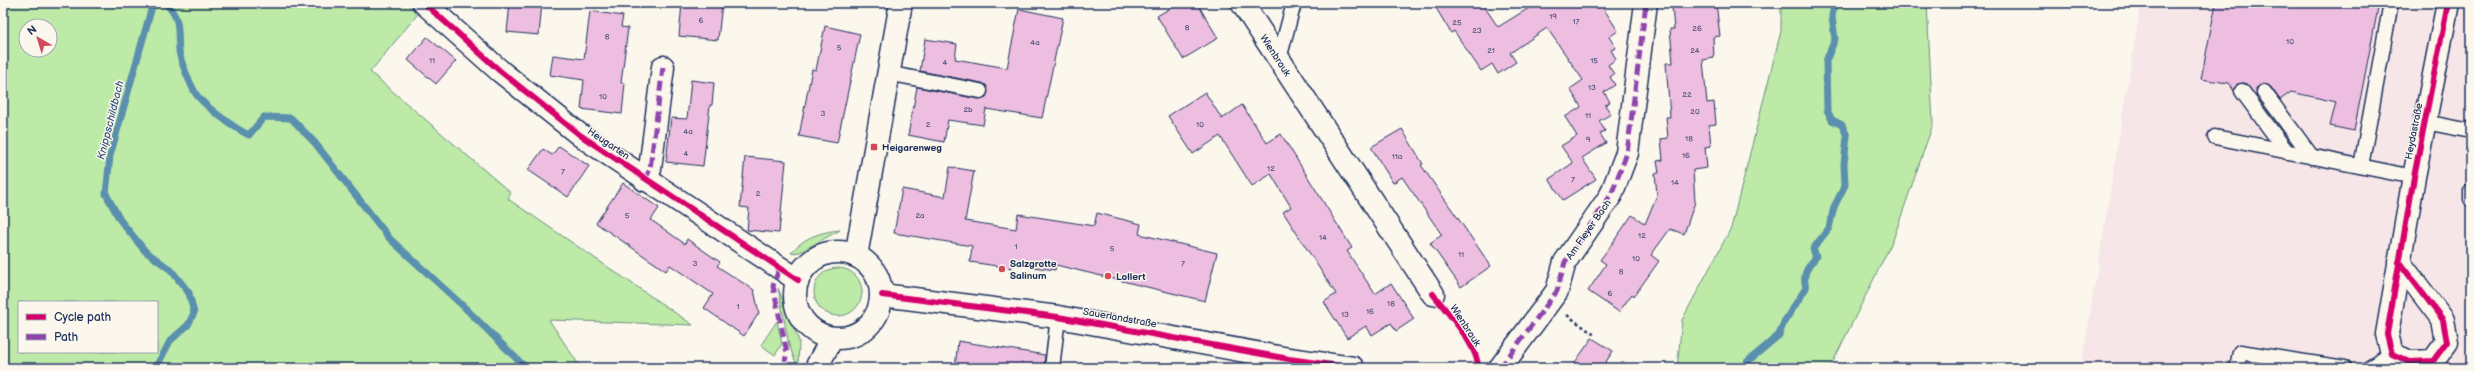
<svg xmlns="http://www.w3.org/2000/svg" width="2474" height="371" viewBox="0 0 2474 371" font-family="'Balsamiq Sans',sans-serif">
  <rect width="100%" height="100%" fill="#fbf7ec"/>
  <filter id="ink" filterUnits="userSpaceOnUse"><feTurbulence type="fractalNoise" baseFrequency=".025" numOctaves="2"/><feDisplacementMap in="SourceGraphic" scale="8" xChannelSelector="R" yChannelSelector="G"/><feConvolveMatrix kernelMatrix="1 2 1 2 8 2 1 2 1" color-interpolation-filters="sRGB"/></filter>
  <g filter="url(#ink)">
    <path fill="#f7e6e8" d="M2141 3H2471V368H2081Z"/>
    <g fill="#bdeaa7" stroke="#6c8c82" fill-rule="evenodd">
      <path d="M3 3H408L417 15 370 72 511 193 508 199 693 325 549 320 581 368H3ZM26 26H50V50H26ZM19 302H157V352H19Z"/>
      <path d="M1781 3H1927L1933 124 1893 240 1830 368H1677L1682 320 1731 228 1781 31Z"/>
      <path d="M840 230 800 252 791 253C804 237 820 232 840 230Z"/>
      <circle cx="838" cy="292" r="24"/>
      <path d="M778 288 799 341 798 368H793L796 363 789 345Z"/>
      <path d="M777 321 782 344 775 355 761 345Z"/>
    </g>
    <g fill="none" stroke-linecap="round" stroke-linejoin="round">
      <g stroke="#5a90ae" stroke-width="7">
        <path d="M153 3 110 156 106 194 120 220 145 251 171 270 189 293 194 313 188 325 170 341 156 368"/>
        <path d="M165 3C182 19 177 30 179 51 180 60 191 86 196 94 203 105 237 130 249 135L264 117 291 118 315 143 390 239 462 305 526 368"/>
        <path d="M1746 368 1747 362 1779 335 1784 322 1806 288C1802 274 1807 268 1816 257L1813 249 1829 228 1834 207 1845 185 1844 164 1847 136 1842 125 1832 120 1827 110 1826 61 1835 39 1832 17 1834 3"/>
      </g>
    </g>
    <g fill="#eebee0" stroke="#1b2f5e">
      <path d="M510 3H542L539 35 507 32Z"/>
      <path d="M682 3H722L718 40 679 36Z"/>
      <path d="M1179 3H1197L1218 38 1183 59 1157 16Z"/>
      <path d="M1433 3H1482L1498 27 1537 3H1600L1618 31 1609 37 1616 48 1611 50 1616 59 1608 65 1614 74 1610 77 1615 85 1604 92 1610 102 1605 105 1611 114 1599 121 1605 131 1600 134 1606 143 1582 158 1596 179 1563 200 1549 179 1573 163 1561 146 1577 136 1565 117 1581 107 1570 89 1583 80 1547 28 1510 53 1516 62 1498 74 1492 64 1481 71 1454 31 1451 33Z"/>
      <path d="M1682 3H1716L1720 36 1713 37 1714 58 1703 60 1707 103 1714 102 1716 124 1709 125 1711 146 1705 147 1707 168 1693 170 1695 202 1684 234 1670 229 1651 255 1659 261 1634 296 1632 294 1619 312 1588 291 1606 264 1600 260 1614 241 1632 215 1645 224 1657 195 1655 173H1659L1657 161 1663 160 1661 139 1668 138 1666 117H1670L1666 63H1673L1670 29H1674L1672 7 1682 6Z"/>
      <path d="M2216 3H2379L2354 131 2330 126 2336 102 2291 92 2280 100 2271 87 2263 84 2256 88 2257 97 2245 83 2237 84 2234 91 2228 83 2201 79Z"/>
      <path d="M1019 9 1063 18 1042 118 986 109 983 125 948 120 944 142 908 135 917 87 978 99 986 97 988 92 986 85 982 83 920 71 925 39 957 44 955 59 1007 68Z"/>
      <path d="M590 11 623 16 621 27 628 28 621 83H625L622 114 581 109 584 80 550 75 553 55 584 59Z"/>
      <path d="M825 26 860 34 837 143 799 136 812 69 816 70Z"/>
      <path d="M427 37 456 61 436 84 408 60Z"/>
      <path d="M691 80 714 83 712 105H710L703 166 666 162 671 118 687 119Z"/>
      <path d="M1205 92 1222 119 1242 105 1267 143 1281 134 1352 248 1347 251 1375 294 1391 283 1414 319 1396 331 1391 323 1372 335 1366 326 1347 338 1324 302 1336 294 1283 212 1291 207 1271 174 1252 186 1220 136 1193 154 1168 116Z"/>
      <path d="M1402 129 1423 164 1421 165 1491 266 1461 287 1430 243 1442 235 1402 177 1393 183 1371 147Z"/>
      <path d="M559 146 589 166 568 197 528 170 543 149 552 155Z"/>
      <path d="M745 157 786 161 779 233 747 230 749 208 740 207Z"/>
      <path d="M950 167 974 171 965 221 1016 229 1018 214 1094 226 1097 213 1141 224 1139 234 1217 253 1205 301 1056 265 1055 270 1012 264 1011 268 970 262 972 246 894 233 902 189 945 197Z"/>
      <path d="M623 183 659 208 651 220 685 244 687 239 720 262 717 266 754 290 759 313 744 336 704 308 713 294 670 265 666 271 596 223Z"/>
      <path d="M1592 338 1613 351 1602 368H1571Z"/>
      <path d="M958 341 1045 355 1044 368H955Z"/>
    </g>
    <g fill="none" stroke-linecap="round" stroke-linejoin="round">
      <g stroke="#1b2f5e" stroke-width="17">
        <g id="service">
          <path d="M1279 59 1294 3"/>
          <path d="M887 73 980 91"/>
          <path d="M2242 91 2287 152"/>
          <path d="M2264 92 2312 157"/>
          <path d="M2425 122 2471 131"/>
          <path d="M2215 137 2414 177"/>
          <path d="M2361 166 2391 3"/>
          <path d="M2471 191V199"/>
          <path d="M1052 368 1058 317"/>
          <path d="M2237 368 2240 352 2345 368"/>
          <path d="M2369 368 2392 354"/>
        </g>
      </g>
      <g stroke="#1b2f5e" stroke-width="25">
        <g id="minor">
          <path d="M424 3 500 71 580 135 798 280"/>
          <path d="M1242 3 1433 294"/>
          <path d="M645 180 650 169 663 67"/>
          <path d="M856 256 901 3"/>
          <path d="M2399 262 2443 320 2447 342 2433 361 2410 362 2392 354 2387 334 2414 177 2448 3"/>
          <path d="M1500 368 1557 291 1565 262 1611 195 1627 153 1646 3"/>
        </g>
      </g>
      <g stroke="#1b2f5e" stroke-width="25">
        <g id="tertiary">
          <circle cx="838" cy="295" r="43"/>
          <path d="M882 295 1058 317 1289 359 1353 368"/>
          <path d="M816 368 832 338"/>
        </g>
      </g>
      <path stroke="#1b2f5e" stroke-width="2.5" stroke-dasharray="3 3" stroke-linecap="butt" d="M1567 315 1596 336"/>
      <use href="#service" stroke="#fbf7ec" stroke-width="14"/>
      <use href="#minor" stroke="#fbf7ec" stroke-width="22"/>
      <use href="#tertiary" stroke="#fbf7ec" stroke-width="22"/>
      <g stroke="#8e44ad" stroke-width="5" stroke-dasharray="10 5" stroke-linecap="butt">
        <path d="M645 180 650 169 663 67"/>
        <path d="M779 269 773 286 787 353 785 361"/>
        <path d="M1500 368 1557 291 1565 262 1611 195 1627 153 1646 3"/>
      </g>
      <g stroke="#fbf7ec" stroke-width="8">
        <g id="cycleway">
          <path d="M424 3 500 71 580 135 798 280"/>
          <path d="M2399 262 2443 320 2447 342 2433 361 2410 362 2392 354 2387 334 2414 177 2448 3"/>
          <path d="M1433 294C1446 311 1479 347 1478 368"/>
          <path d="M882 295 1058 317 1289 359 1353 368"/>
        </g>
      </g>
      <use href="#cycleway" stroke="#d6006c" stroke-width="6"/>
    </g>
  </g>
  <g fill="#d1495b" stroke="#fbf7ec" stroke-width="1.5">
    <rect x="870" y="143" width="8" height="8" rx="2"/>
    <circle cx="1002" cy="269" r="4"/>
    <circle cx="1108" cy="276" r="4"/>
  </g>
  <g text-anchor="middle" stroke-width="3" stroke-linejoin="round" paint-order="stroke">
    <g font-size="8" fill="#50537e">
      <text x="1553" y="19">19</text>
      <text x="701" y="23">6</text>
      <text x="1576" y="24">17</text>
      <text x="1457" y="25">25</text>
      <text x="1187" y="30">8</text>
      <text x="1697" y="31">26</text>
      <text x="1477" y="33">23</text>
      <text x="607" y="39">8</text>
      <text x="2290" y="44">10</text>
      <text x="1035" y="45">4a</text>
      <text x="839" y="50">5</text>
      <text x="1491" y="53">21</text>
      <text x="1695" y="53">24</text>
      <text x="432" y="63">11</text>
      <text x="1594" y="63">15</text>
      <text x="945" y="65">4</text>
      <text x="1592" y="90">13</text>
      <text x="1687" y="97">22</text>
      <text x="603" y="99">10</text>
      <text x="968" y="112">2b</text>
      <text x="1695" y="114">20</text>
      <text x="823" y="116">3</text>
      <text x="1588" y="118">11</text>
      <text x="928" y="127">2</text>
      <text x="1200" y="127">10</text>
      <text x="688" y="134">4a</text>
      <text x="1689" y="141">18</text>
      <text x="1588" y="142">9</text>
      <text x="686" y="156">4</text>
      <text x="1686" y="158">16</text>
      <text x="1397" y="159">11a</text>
      <text x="1271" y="171">12</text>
      <text x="563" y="174">7</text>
      <text x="1573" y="182">7</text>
      <text x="1675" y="185">14</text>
      <text x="758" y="196">2</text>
      <text x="627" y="218">5</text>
      <text x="920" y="218">2a</text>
      <text x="1642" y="238">12</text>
      <text x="1323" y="240">14</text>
      <text x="1016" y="249">1</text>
      <text x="1112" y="251">5</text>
      <text x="1461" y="257">11</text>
      <text x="1636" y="261">10</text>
      <text x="695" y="266">3</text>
      <text x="1183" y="266">7</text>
      <text x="1621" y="274">8</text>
      <text x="1610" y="296">6</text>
      <text x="1391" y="306">18</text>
      <text x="738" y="309">1</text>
      <text x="1370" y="314">16</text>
      <text x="1345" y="317">13</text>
    </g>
    <g font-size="10" fill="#1b2f5e" stroke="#fbf7ec">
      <text transform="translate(1276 55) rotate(57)" y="4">Wienbrauk</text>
      <text transform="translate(2413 131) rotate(-79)" y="4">Heydastraße</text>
      <text transform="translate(609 143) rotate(34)" y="4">Heugarten</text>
      <text transform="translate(1588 229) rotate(-55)" y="4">Am Fleyer Bach</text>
      <text transform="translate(1120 317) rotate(10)" y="4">Sauerlandstraße</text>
      <text transform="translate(1466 325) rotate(57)" y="4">Wienbrauk</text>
    </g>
    <g font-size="10" font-weight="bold" fill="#1b2f5e" stroke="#fbf7ec" text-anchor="start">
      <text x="882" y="151">Heigarenweg</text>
      <text x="1010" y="267">Salzgrotte<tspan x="1010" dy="12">Salinum</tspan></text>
      <text x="1116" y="280">Lollert</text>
    </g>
    <g font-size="11" font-style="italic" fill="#355780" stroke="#fbf7ec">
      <text transform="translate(110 120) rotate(-76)" y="4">Knippschildbach</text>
    </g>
  </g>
  <rect width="2474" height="371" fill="none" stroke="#fbf7ec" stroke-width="16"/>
  <rect x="8" y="8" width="2458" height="355" fill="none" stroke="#1b2f5e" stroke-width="1.5" filter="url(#ink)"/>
  <rect x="18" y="301" width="140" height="52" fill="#fbf7ec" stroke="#a1a7b3"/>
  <rect x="26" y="314" width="20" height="6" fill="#d6006c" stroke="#a1a7b3"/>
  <text x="54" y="321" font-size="12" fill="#1b2f5e">Cycle path</text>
  <rect x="26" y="334" width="20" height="6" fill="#8e44ad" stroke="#a1a7b3"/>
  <text x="54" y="341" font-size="12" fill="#1b2f5e">Path</text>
  <g transform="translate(38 38) rotate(322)"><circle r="19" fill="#fbf7ec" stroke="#a1a7b3"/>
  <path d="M0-3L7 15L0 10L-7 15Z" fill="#d1495b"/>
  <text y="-6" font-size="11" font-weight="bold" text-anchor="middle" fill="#1b2f5e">N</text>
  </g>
</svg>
